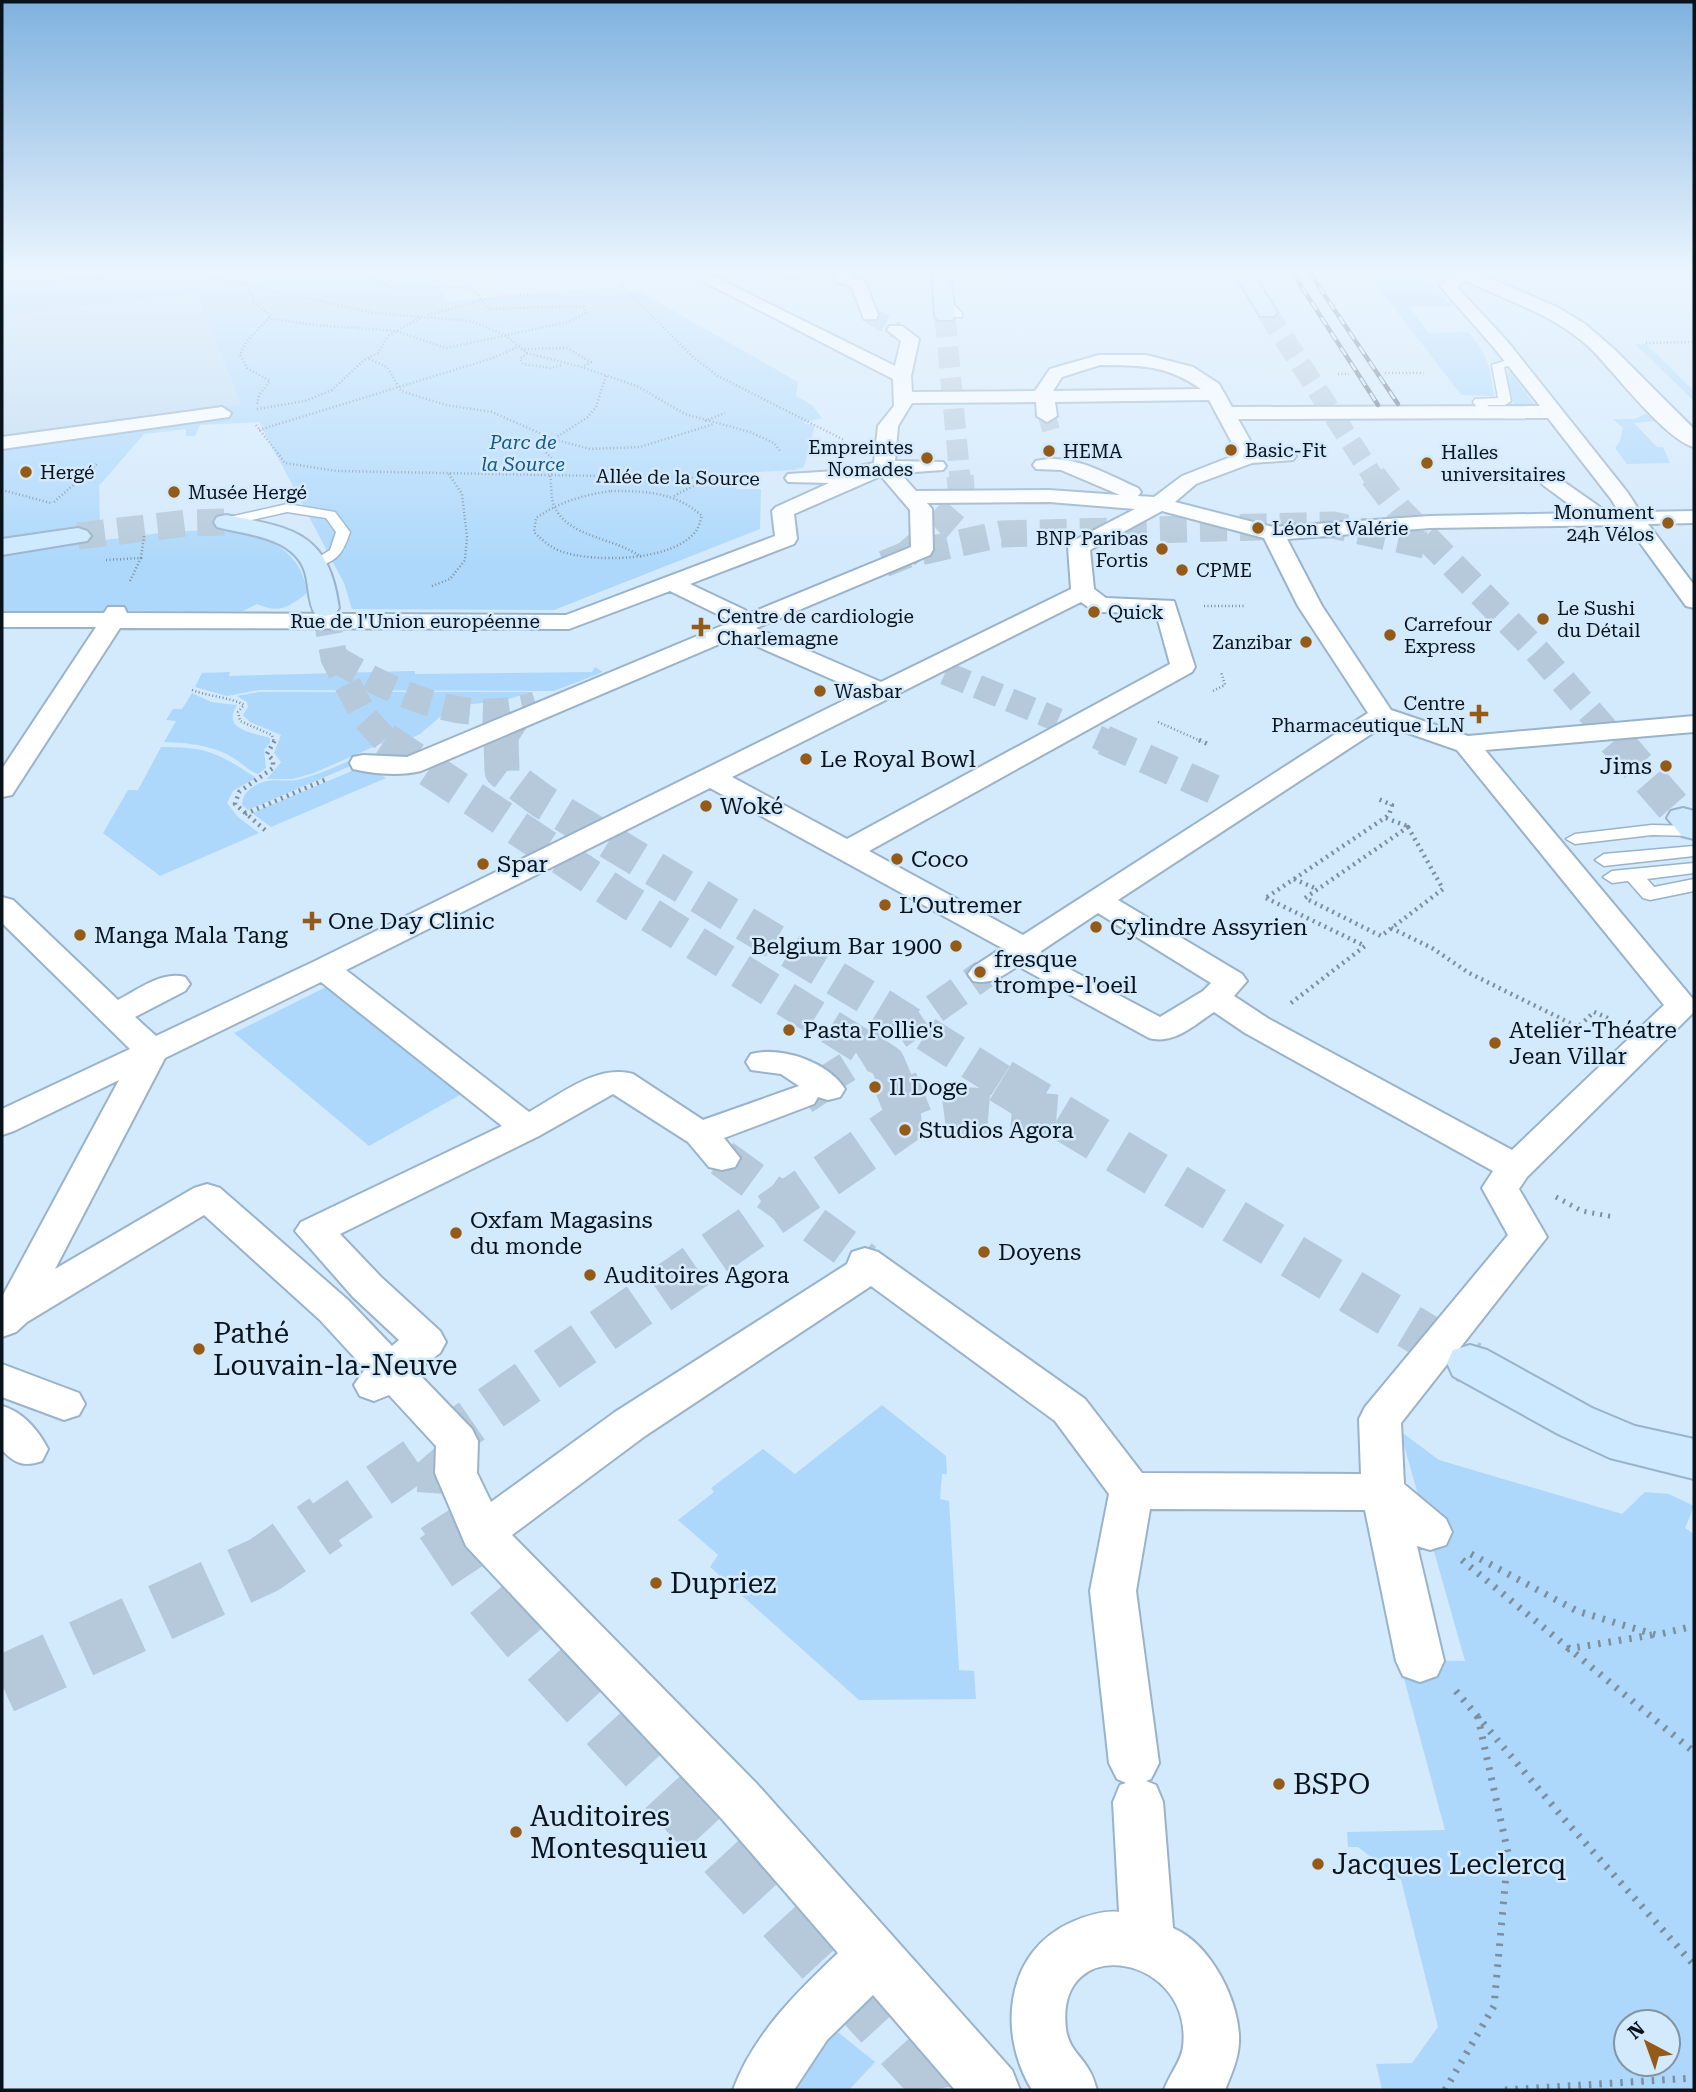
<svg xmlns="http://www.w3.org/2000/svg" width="1696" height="2092" viewBox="0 0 1696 2092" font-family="'Roboto Serif',serif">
  <rect width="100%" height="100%" fill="#d3e9fc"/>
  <path fill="#c0dbf1" d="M197 294 241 404 2 437V315Z"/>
  <g fill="#add8fb" fill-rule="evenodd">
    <path d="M2 272H509L432 274 448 301 621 289 642 293 798 382 796 396 812 405 822 418 803 423 815 425 804 467 794 470 740 473 736 489H761L760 529 554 610 352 609 344 583 259 422 200 425 195 436H186V429L144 434 99 486 100 527 2 541V437L241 404 197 294 2 315Z"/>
    <path d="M1367 272C1419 272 1417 268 1453 307H1410L1428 333 1468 332C1488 354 1490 367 1494 396L1461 395Z"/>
    <path d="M1635 344H1646L1694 391V401Z"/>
    <path d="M1509 370 1537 408H1515L1507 378Z"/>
    <path d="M1646 414 1655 421 1634 423 1657 447H1663L1670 463 1627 464 1615 448 1620 441 1623 428 1613 419H1634Z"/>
    <path d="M210 530C254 531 301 543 307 593 289 607 279 614 257 604L243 611 2 612V553L168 532Z"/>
    <path d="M595 667 603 672 554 691 259 690 227 696 195 687 202 673 230 672 229 676 410 671H415V674L592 672Z"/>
    <path d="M259 692H532L502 701 462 705 471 714 441 716 420 734 407 740 380 744 314 773 293 779H267L281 762 274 753 281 735 250 722 243 715 248 707 247 702 237 696Z"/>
    <path d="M192 693 211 702 237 705C236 708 233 711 233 715 230 732 260 734 270 738V743L264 750 266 768 258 774C249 771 243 764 235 759 214 745 188 743 164 742L176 721 166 720 173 709H182Z"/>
    <path d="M161 747C208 747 218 753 256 778L233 791 227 803 238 817 259 833 160 876 103 833 128 790H138Z"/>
    <path d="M355 758 360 762 248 810 242 805C242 793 253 785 263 782 273 778 286 782 297 780 317 775 336 767 355 758Z"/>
    <path d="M366 765 386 778 271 827 252 813Z"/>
    <path d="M328 986 465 1092 369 1146 234 1033Z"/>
    <path d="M882 1405 946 1456 947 1474H942L940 1499 949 1501 959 1670 974 1671 976 1699 859 1700 710 1567 718 1555 678 1520 714 1492 711 1488 763 1449 795 1474Z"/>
    <path d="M1400 1431 1439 1460 1622 1514 1645 1492 1669 1494 1694 1506 1685 1528 1694 1534V2090H1382L1376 2064 1412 2063 1438 2027 1401 1880 1358 1847H1348L1347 1832 1445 1830 1399 1660 1465 1661ZM1626 2022H1668V2064H1626Z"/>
    <path d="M834 2029 875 2062 849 2090H788L802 2067Z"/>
  </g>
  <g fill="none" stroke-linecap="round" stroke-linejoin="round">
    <g stroke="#b5c9da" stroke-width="18" stroke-dasharray="18 9" stroke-linecap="butt">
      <path d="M870 315 896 330"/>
      <path d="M1047 416 1051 430"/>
    </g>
    <g stroke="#b5c9da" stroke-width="24" stroke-dasharray="24 11" stroke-linecap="butt">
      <path d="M945 673 1058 720"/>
      <path d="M1097 737 1108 742"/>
    </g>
    <g stroke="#b5c9da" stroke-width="30" stroke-dasharray="30 15" stroke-linecap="butt">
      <path d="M1104 740 1222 793"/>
      <path d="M822 1083 890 1040 984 974"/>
    </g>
    <g stroke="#b5c9da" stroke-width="38" stroke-dasharray="38 19" stroke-linecap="butt">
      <path d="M802 1096 825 1081"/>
      <path d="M722 1158 865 1262"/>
    </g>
    <path stroke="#b5c9da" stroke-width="45" stroke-dasharray="45 23" stroke-linecap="butt" d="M429 1453 441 1467 438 1513 445 1524"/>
    <path stroke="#b5c9da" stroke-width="58" stroke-dasharray="58 29" stroke-linecap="butt" d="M444 1522 492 1594 536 1646 936 2081 938 2090"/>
    <g stroke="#b5c9da" stroke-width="21" stroke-dasharray="21 10" stroke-linecap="butt">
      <path d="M1267 312 1374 478"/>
      <path d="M945 316 960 478"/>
    </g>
    <g stroke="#b5c9da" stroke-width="27" stroke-dasharray="27 13" stroke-linecap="butt">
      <path d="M1373 476 1400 511 1537 651 1616 742"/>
      <path d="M78 536 187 523 226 522"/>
      <path d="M906 555 938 527 962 499 960 476"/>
      <path d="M884 564 906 555 1001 534 1333 525 1438 548"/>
      <path d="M325 608 334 658 365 718 387 742"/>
      <path d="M334 658C395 694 464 727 536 705"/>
      <path d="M501 742 521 712"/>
    </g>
    <g stroke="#b5c9da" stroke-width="35" stroke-dasharray="35 18" stroke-linecap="butt">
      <path d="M385 740 615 893 887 1062 896 1083"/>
      <path d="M501 740 502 771 542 801 885 1008 1004 1083"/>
      <path d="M1615 740 1683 818"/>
    </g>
    <g stroke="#b5c9da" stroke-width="45" stroke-dasharray="45 23" stroke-linecap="butt">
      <path d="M895 1081 910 1118"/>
      <path d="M1001 1081 1470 1363"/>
      <path d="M323 1524 910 1118 971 1110 1057 1117"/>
    </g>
    <path stroke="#b5c9da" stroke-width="58" stroke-dasharray="58 29" stroke-linecap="butt" d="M2 1685 264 1565 326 1522"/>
    <g stroke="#99b3ca" stroke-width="3">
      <g id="service">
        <path d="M1212 272H1232L1227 275Z"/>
        <path d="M939 297H947L962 313V317H954L939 301Z"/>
        <path d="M1514 358 1518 359V363L1504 367 1511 401 1505 405H1488V411H1480L1473 402 1475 399 1498 398 1492 365Z"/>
        <path d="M287 504 335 512 350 532C343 553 338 561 316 567L309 563 330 550 336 532 326 518 287 512 226 526 219 522 221 519Z"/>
        <path d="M1652 825 1694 826V836L1652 835 1575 844 1566 839 1575 834Z"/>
        <path d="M1694 846V856L1604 866 1595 860 1604 854Z"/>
        <path d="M1694 863V873L1647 879 1654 887 1694 879V891L1650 900 1643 898 1628 881 1612 883 1603 877 1612 871Z"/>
      </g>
    </g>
    <g stroke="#99b3ca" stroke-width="4">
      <g id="pedestrian">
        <path d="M685 272H705L895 366 901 341 887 330 890 326H902L919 339 911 376 912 392 1035 391 1050 369 1099 355H1146L1193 367 1219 384 1232 407 1540 406 1495 349 1440 286 1457 272H1471L1470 277 1457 287 1507 341 1628 493 1640 512 1694 511V523L1648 524 1694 585V608L1686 606 1627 525 1430 528 1287 539 1322 606 1391 710 1468 736 1694 716V732L1485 750 1693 999 1694 1012 1527 1177 1519 1189 1547 1237 1401 1423 1404 1484 1446 1519 1452 1532 1446 1545 1430 1550 1417 1546 1444 1661 1437 1676 1420 1682 1403 1676 1396 1661 1365 1510 1150 1509 1136 1591 1159 1763 1151 1779 1146 1781 1156 1785 1163 1802 1173 1928C1211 1944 1241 2003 1239 2043 1238 2060 1231 2075 1225 2090H1164C1169 2075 1181 2062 1183 2047 1194 1954 1054 1930 1066 2029 1069 2049 1080 2054 1089 2070 1093 2076 1095 2084 1097 2090H1032C997 2033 1005 1951 1072 1922 1086 1916 1103 1910 1119 1912L1113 1802 1120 1785 1126 1783 1117 1779 1109 1763 1090 1591 1109 1494 1055 1421 871 1286 645 1436 512 1535 757 1784 1012 2070 1020 2090H955L873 1995 827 2040 794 2090H733C753 2035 796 1993 838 1953L721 1818 466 1546 435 1473 436 1446 389 1395 374 1401 360 1396 354 1385 365 1369 320 1320 204 1215 27 1322 16 1332 2 1337V1297L119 1080 14 1131 2 1135V1109L130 1049 2 923V897L13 900 118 1000C139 989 162 971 185 977L190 984 185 991 135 1017 156 1036 313 962 861 692 736 637 421 771C401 776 373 774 353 769L350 763 353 757 363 755 407 757 726 624 725 618 670 591 569 629 120 628 12 795 2 797V769L96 627H2V613H104L108 607H124L127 613 566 615 775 536 772 511 776 507 829 483 788 482 785 478 788 474 836 471 874 463 878 426 894 406 893 379ZM1100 365C1140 365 1167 365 1201 389L1053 391 1062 377ZM1209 400 1238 454 1182 476 1154 497 1138 496 1141 492 1138 488C1106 474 1072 452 1036 461L1033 465 1036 469 1061 470 1120 495 1049 490 916 491 900 473 943 470 946 466 943 462 895 461 898 426 912 403 1036 402 1037 416 1047 422 1057 416 1055 402ZM1548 418 1611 499 1619 512H1607L1557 477H1543L1540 481 1543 485 1581 513 1430 516 1273 527 1175 502 1196 484 1252 463 1293 460 1296 456 1293 452 1256 451 1238 419ZM881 476 910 510 911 547 748 614 745 610 690 584 794 544 797 539 794 514ZM1049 502 1135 509 1071 542 1068 547 1071 589 881 682 756 628 930 555 933 550 932 509 927 503ZM1162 511 1264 538 1298 606 1368 713 1023 935 869 851 1192 672 1195 667 1174 601 1106 598 1094 589 1090 550ZM1081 602 1092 610 1100 612 1156 613 1170 664 847 839 732 777ZM1385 725 1457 750 1664 1005 1512 1150 1269 1019 1234 996 1247 981 1242 974 1118 900ZM710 788 1002 948 973 967 968 974 973 981C992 985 1002 976 1018 966L1149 1038C1174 1045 1194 1025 1214 1012L1245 1033 1493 1171 1482 1188 1508 1235 1365 1407 1359 1419 1361 1474 1142 1473 1085 1399 878 1252 865 1248 852 1252 847 1264 615 1412 491 1502 477 1473 478 1441 472 1429 416 1371 440 1353 446 1342 440 1331 381 1277 340 1234 539 1136 613 1094 688 1142 709 1167 722 1170 735 1167 740 1158 724 1138 814 1104 818 1097 828 1100 840 1097 845 1089C828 1062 782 1046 751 1054L746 1062 751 1070 781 1074 799 1086 703 1120 633 1074C596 1064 560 1095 529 1112L346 970ZM1098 913 1211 983 1203 991 1160 1017 1041 954V951ZM321 982 502 1126 301 1222 295 1231 353 1297 399 1340 392 1346 348 1300 220 1188 207 1184 194 1188 55 1269 165 1058Z"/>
        <path d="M843 273 865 282 878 315 876 319H864L852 288 835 278Z"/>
        <path d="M222 407 231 413 229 417 2 449V437Z"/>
        <path d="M2 1364 79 1393 85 1404 79 1415 64 1420 2 1397Z"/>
        <path d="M2 1406C23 1412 38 1430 48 1449L42 1461C24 1467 15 1464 2 1450Z"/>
      </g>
    </g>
    <g stroke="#99b3ca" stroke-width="4">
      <path id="minor" d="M834 272H852V278L843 284 836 282Z"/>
    </g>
    <g stroke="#99b3ca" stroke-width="4">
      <path id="tertiary" d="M1453 272H1476L1557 307 1585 324 1615 350 1694 429V447C1665 440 1613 370 1589 347 1551 312 1501 299 1456 276Z"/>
    </g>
    <g stroke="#99b3ca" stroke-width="4">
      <g id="secondary">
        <path d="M932 272H950L955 316 952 320H938L935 316Z"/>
        <path d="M1234 272H1252L1277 312 1274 316H1260Z"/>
        <path d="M226 515C293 528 329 532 339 608L335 614 325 616 315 614C308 603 309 585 305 572 294 537 247 535 217 527L214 522 217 517Z"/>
        <path d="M78 528 87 531 91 536 87 541 2 555V539Z"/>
        <path d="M1683 808 1694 811V839L1682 836 1667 818 1671 811Z"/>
        <path d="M1470 1345 1487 1350 1592 1408 1635 1426 1694 1439V1479L1610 1458 1558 1434 1453 1376 1447 1363 1453 1350Z"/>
      </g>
    </g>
    <g stroke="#7d8e9c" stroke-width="2.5" stroke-dasharray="1 2.5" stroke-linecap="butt">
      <path d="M243 272 253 301 271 316 246 342 240 355 247 368 270 381 259 395 257 405"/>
      <path d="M614 272 624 288 694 358 718 376 844 440"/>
      <path d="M782 279 808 277"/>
      <path d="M2 284 162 273 197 274 374 313 471 321 505 335 527 353 581 367 637 386 685 414 750 432 774 443 780 451"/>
      <path d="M428 315 494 297 624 288"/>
      <path d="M268 318 314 325 396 331 446 348 568 322 586 313 584 307 572 306 489 309 475 291 465 287 392 288 371 277 347 272"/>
      <path d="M1646 343 1694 342"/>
      <path d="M521 349 567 348 591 362 582 367"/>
      <path d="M527 353 520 359 523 364 550 368 562 365"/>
      <path d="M369 359 387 367 401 391 446 405 492 412 553 439 590 449 640 447 714 424"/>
      <path d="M1385 373H1424"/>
      <path d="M1338 374H1349"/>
      <path d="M606 376 596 407 588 417 541 447 554 461V470L550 475C552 485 550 499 555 508 570 538 616 538 641 557"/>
      <path d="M257 409 305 401 332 390 364 360 378 353 388 336 420 318"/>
      <path d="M705 421 725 413"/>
      <path d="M256 425 285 463 337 471 759 479"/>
      <path d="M259 430 493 358 517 347"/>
      <path d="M2 490 51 503"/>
      <path d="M611 491C645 491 676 492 702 516 700 521 699 527 696 531 673 562 593 563 560 551 550 547 542 540 534 532L536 518C559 502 583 495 611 491Z"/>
      <path d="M674 496 706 479"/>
      <path d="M54 502 97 464"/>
      <path d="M141 558 144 536"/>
      <path d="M106 560 141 558 129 583"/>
      <path d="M432 586 450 579 465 560 467 537 462 494 448 473"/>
      <path d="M1204 606H1246"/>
      <path d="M192 690C210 697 230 697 244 705L238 712 240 721 272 735 274 742"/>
      <path d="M1213 691 1225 685 1221 672"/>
      <path d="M1158 722 1203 742"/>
    </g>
    <g stroke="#7d8e9c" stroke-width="4.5" stroke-dasharray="2 4.5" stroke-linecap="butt">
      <path d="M1199 740 1210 745"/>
      <path d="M245 814 327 779"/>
      <path d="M1386 818 1407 826"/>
      <path d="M1408 827 1443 889 1381 936 1305 898Z"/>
      <path d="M265 830 235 804 239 792 273 768V760L267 754 275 740"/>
      <path d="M1294 879 1389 815 1392 805 1376 798"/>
      <path d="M1267 897 1294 879 1317 889"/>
      <path d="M1266 898 1365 946 1291 1003"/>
      <path d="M1391 928 1432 948 1469 973 1578 1027 1594 1012 1610 1019"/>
    </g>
    <path stroke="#7d8e9c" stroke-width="5" stroke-dasharray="2 6" stroke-linecap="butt" d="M1556 1197 1582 1211 1614 1217"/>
    <g stroke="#7d8e9c" stroke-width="7" stroke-dasharray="2.5 8" stroke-linecap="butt">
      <path d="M1471 1554 1577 1611 1656 1635 1694 1626"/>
      <path d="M1462 1560 1694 1752"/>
      <path d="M1567 1649 1652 1635"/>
      <path d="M1456 1691 1564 1819 1694 1965"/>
      <path d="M1445 2090 1494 2006 1508 1853 1477 1713"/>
      <path d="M1505 2090 1694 2078"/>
    </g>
    <use href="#service" fill="#fff" fill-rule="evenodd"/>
    <use href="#pedestrian" fill="#fff" fill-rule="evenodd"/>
    <use href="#minor" fill="#fff" fill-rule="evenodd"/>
    <use href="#tertiary" fill="#fff" fill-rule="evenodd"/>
    <use href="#secondary" fill="#cce9ff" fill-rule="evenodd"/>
    <g stroke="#5c6b78" stroke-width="4.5">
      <g id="rail">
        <path d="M1292 272 1378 405"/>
        <path d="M1309 272 1398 404"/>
      </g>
    </g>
    <use href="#rail" stroke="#d3e9fc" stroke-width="2.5" stroke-dasharray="9" stroke-linecap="butt"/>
  </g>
  <linearGradient id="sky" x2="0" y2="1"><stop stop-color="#7fb2df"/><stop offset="0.48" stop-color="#ebf5fe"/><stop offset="1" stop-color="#ebf5fe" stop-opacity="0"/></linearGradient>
  <rect width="1696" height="565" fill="url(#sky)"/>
  <g fill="#945a17" stroke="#d3e9fc" stroke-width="2.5">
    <circle cx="1231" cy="450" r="7"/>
    <circle cx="1049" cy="451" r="7"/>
    <circle cx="927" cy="458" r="7"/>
    <circle cx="1427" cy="463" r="7"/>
    <circle cx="26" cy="472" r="7"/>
    <circle cx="174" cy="492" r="7"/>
    <circle cx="1668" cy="523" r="7"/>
    <circle cx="1258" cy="528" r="7"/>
    <circle cx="1162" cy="549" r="7"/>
    <circle cx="1182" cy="570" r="7"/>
    <circle cx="1094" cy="612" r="7"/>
    <circle cx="1543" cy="619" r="7"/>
    <path d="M697.5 616.5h7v7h7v7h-7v7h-7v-7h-7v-7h7z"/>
    <circle cx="1390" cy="635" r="7"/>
    <circle cx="1306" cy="642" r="7"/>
    <circle cx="820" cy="691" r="7"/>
    <path d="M1475.5 703.5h7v7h7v7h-7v7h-7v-7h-7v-7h7z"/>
    <circle cx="806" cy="759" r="7"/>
    <circle cx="1666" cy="766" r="7"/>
    <circle cx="706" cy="806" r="7"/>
    <circle cx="897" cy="859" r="7"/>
    <circle cx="483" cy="864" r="7"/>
    <circle cx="885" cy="905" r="7"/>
    <path d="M308.5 910.5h7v7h7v7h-7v7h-7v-7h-7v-7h7z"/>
    <circle cx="1096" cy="927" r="7"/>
    <circle cx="80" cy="935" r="7"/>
    <circle cx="956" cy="946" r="7"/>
    <circle cx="980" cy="972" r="7"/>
    <circle cx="789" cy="1030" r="7"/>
    <circle cx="1495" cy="1043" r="7"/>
    <circle cx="875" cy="1087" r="7"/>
    <circle cx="905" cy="1130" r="7"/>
    <circle cx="456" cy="1233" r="7"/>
    <circle cx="984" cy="1252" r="7"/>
    <circle cx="590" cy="1275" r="7"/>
    <circle cx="199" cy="1349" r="7"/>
    <circle cx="656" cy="1583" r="7"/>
    <circle cx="1279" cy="1784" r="7"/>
    <circle cx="516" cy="1832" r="7"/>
    <circle cx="1318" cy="1864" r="7"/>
  </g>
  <g text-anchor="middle" stroke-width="5" stroke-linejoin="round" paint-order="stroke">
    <g font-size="19" font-style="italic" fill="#135887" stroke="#d3e9fc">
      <text x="523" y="449">Parc de<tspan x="523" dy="22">la Source</tspan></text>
    </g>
    <g font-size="19" fill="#09131b" stroke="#d3e9fc" text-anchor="start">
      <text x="913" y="454" text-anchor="end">Empreintes<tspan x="913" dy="22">Nomades</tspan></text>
      <text x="1245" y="457">Basic-Fit</text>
      <text x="1063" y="458">HEMA</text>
      <text x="1441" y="459">Halles<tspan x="1441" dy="22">universitaires</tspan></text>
      <text x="40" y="479">Hergé</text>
      <text x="188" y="499">Musée Hergé</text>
      <text x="1654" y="519" text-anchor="end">Monument<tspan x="1654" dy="22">24h Vélos</tspan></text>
      <text x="1272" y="535">Léon et Valérie</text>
      <text x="1148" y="545" text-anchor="end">BNP Paribas<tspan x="1148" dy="22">Fortis</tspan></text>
      <text x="1196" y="577">CPME</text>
      <text x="1557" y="615">Le Sushi<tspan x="1557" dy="22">du Détail</tspan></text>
      <text x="1108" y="619">Quick</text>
      <text x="717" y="623">Centre de cardiologie<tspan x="717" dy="22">Charlemagne</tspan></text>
      <text x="1404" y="631">Carrefour<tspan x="1404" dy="22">Express</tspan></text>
      <text x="1292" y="649" text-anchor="end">Zanzibar</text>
      <text x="834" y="698">Wasbar</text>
      <text x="1465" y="710" text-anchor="end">Centre<tspan x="1465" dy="22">Pharmaceutique LLN</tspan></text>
    </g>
    <g font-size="19" fill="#09131b" stroke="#d3e9fc">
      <text transform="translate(678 477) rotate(1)" y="7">Allée de la Source</text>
      <text x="415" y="628">Rue de l'Union européenne</text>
    </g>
    <g font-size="23" fill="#09131b" stroke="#d3e9fc" text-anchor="start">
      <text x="820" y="767">Le Royal Bowl</text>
      <text x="1652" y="774" text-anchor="end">Jims</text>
      <text x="720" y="814">Woké</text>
      <text x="911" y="867">Coco</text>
      <text x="497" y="872">Spar</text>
      <text x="899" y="913">L'Outremer</text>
      <text x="328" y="929">One Day Clinic</text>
      <text x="1110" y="935">Cylindre Assyrien</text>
      <text x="94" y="943">Manga Mala Tang</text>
      <text x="942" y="954" text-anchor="end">Belgium Bar 1900</text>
      <text x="994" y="967">fresque<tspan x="994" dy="26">trompe-l'oeil</tspan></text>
      <text x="803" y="1038">Pasta Follie's</text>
      <text x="1509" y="1038">Atelier-Théatre<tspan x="1509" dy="26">Jean Villar</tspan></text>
      <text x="889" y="1095">Il Doge</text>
      <text x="919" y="1138">Studios Agora</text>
      <text x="470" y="1228">Oxfam Magasins<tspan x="470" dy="26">du monde</tspan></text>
      <text x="998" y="1260">Doyens</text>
      <text x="604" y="1283">Auditoires Agora</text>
    </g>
    <g font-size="28" fill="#09131b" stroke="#d3e9fc" text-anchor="start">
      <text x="213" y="1343">Pathé<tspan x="213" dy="32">Louvain-la-Neuve</tspan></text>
      <text x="670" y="1593">Dupriez</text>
      <text x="1293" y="1794">BSPO</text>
      <text x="530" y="1826">Auditoires<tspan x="530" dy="32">Montesquieu</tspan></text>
      <text x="1332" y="1874">Jacques Leclercq</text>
    </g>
  </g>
  <rect width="1696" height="2092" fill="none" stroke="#09131b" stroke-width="7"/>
  <g transform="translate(1647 2043) rotate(319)"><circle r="33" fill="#d3e9fc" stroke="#8293a2" stroke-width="2"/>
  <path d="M0-5L12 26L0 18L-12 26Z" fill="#945a17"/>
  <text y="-10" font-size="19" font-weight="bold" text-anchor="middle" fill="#09131b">N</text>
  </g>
</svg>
